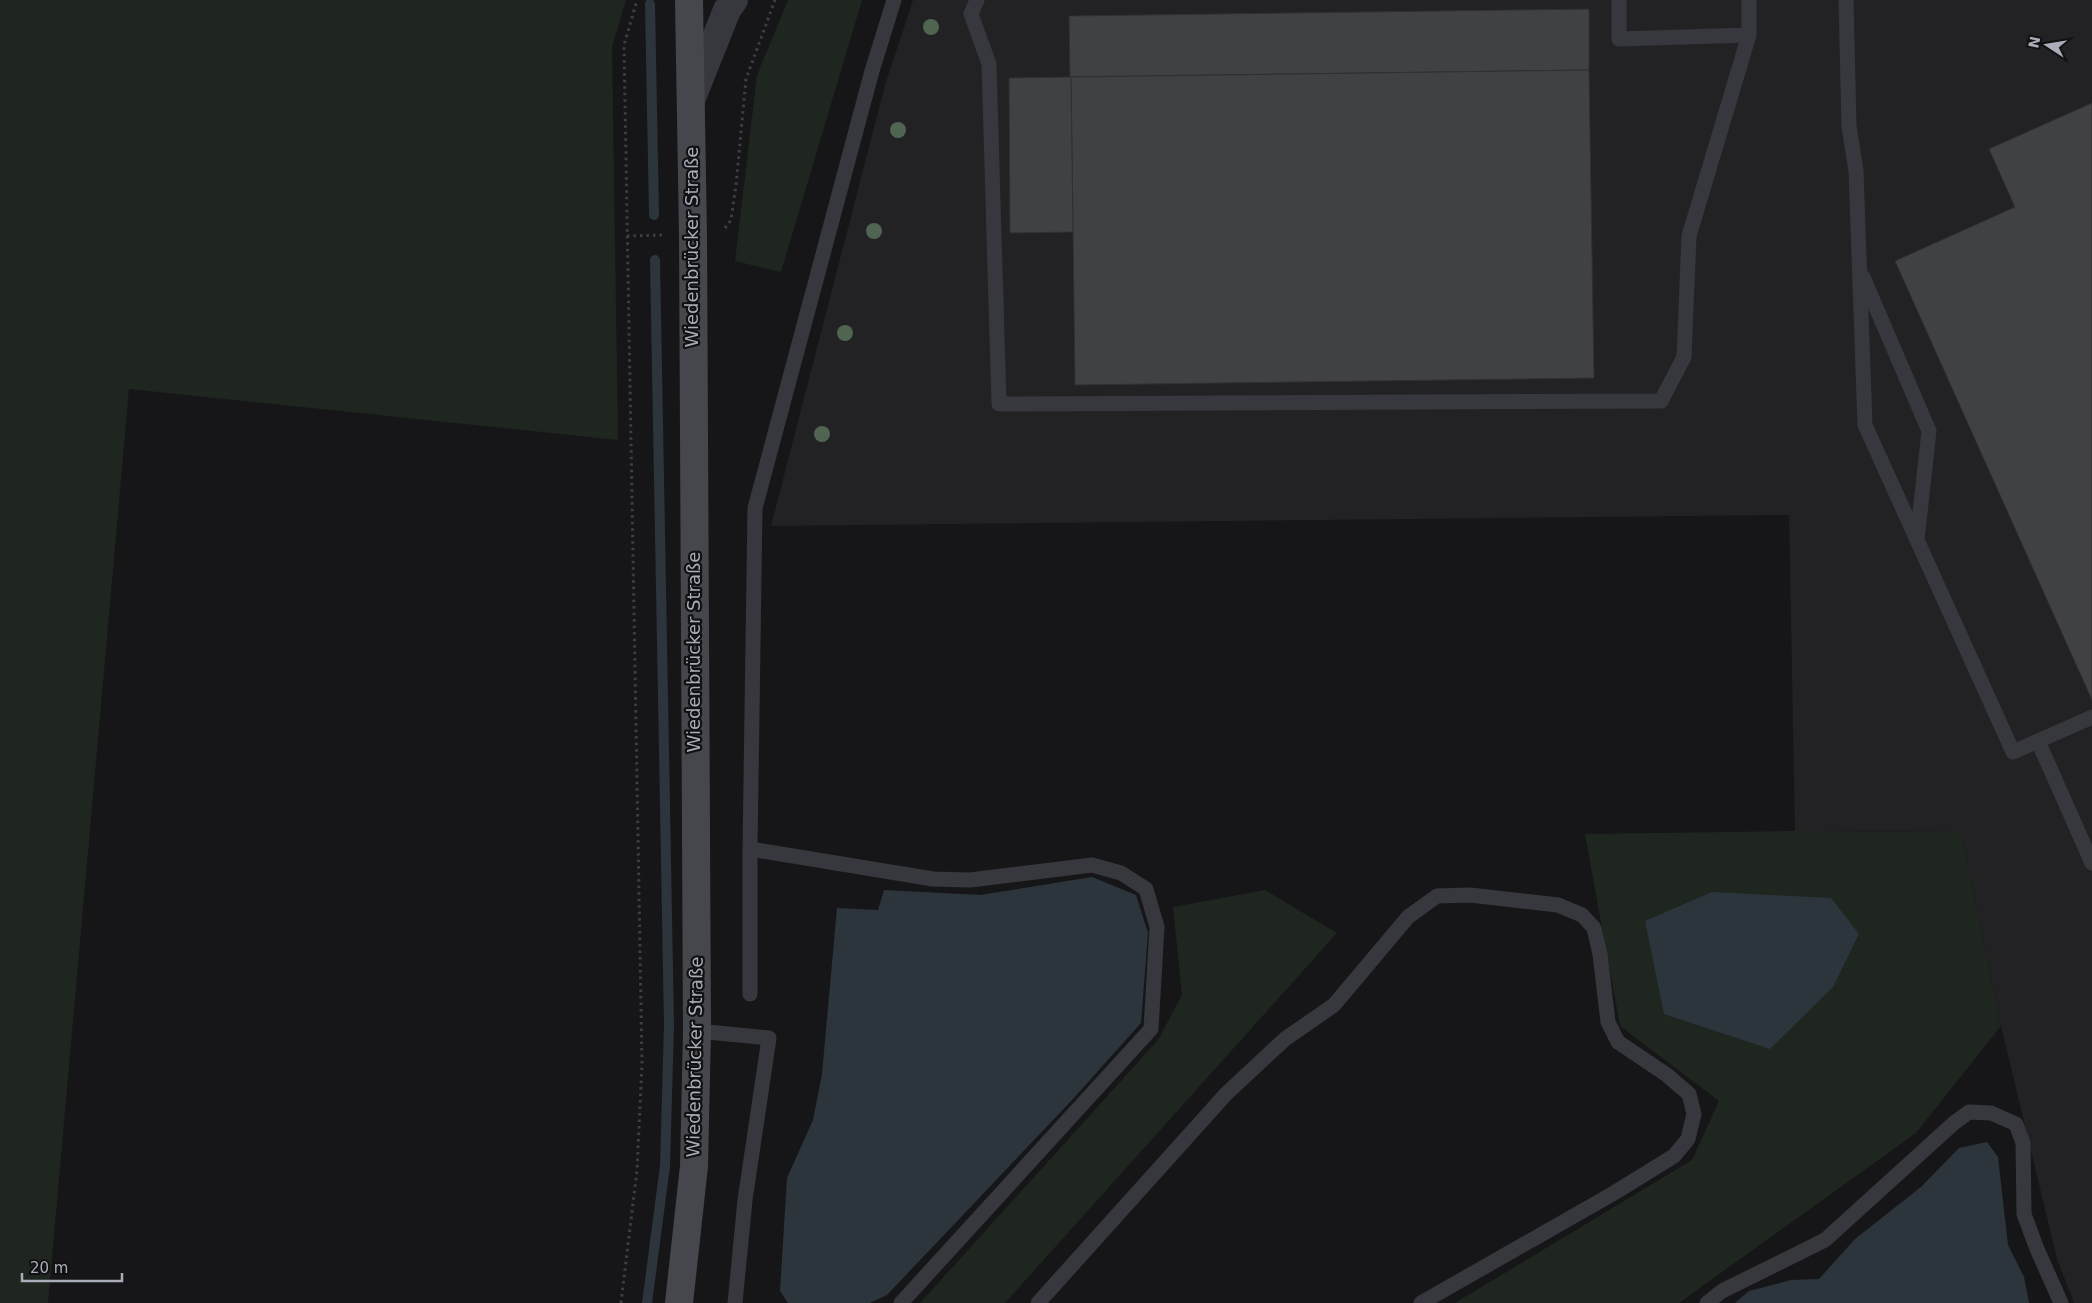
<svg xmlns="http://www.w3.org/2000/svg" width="2092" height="1303" viewBox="0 0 2092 1303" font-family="'DejaVu Sans',sans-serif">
  <rect width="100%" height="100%" fill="#161618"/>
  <path fill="#222225" d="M913 0H2092V1303H2074L2057 1259 2001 1026 1961 832 1795 831 1789 515 771 526 885 85Z"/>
  <g fill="#1e261f">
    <path d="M0 0H626L612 47 618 440 129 389 48 1303H0Z"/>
    <path d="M788 0H862L781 272 735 261 757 75Z"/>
    <path d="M1795 831 1961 832 2001 1026 1916 1133 1679 1303H1455L1692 1160 1719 1101 1620 1026 1585 834Z"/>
    <path d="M1265 890 1337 933 1005 1303H920L1158 1040 1182 995 1173 907Z"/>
  </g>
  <g fill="#2c353c">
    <path d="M1092 877 1136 895 1148 933 1141 1023 1072 1100 887 1295 870 1303H788L780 1291 787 1178 813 1120 822 1074 837 908 878 910 884 890 980 895Z"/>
    <path d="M1712 892 1831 898 1859 934 1833 987 1770 1049 1664 1014 1645 921Z"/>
    <path d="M1987 1142 1998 1157 2008 1245 2024 1277 2029 1303H1735L1749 1291 1791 1280 1819 1279 1855 1239 1921 1187 1959 1148Z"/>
  </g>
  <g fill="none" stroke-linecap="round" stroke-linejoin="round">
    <g stroke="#2c353c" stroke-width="10">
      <path d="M650 4 654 215"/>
      <path d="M647 1303 665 1166 669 1025 655 260"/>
    </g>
  </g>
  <g fill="#404145" stroke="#303034">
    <path d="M1589 9V70L1070 77 1069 16Z"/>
    <path d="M1589 70 1594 378 1075 385 1071 77Z"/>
    <path d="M1071 77 1073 232 1010 233 1009 78Z"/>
    <path d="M2092 103V700L1895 261 2015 207 1989 149Z"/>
  </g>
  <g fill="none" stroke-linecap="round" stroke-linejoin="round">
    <g stroke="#3d3f44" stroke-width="3" stroke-dasharray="2.5 4" stroke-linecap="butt">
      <path d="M725 228 731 220 736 185 746 79 775 0"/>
      <path d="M627 236 662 235"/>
      <path d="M621 1303 637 1170 642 1064 624 45 637 0"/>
    </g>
    <g stroke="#37383d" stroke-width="15">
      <path d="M977 0 971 14 989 64 999 404 1661 401 1684 357 1689 236 1749 35V0"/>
      <path d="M1619 0V39L1749 35"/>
      <path d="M1846 0 1849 126 1856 171 1865 425 2013 752 2092 717"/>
      <path d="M1863 277 1929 431 1917 540"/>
      <path d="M2038 741 2092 863"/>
      <path d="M750 849 755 508 872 71 894 0"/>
      <path d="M750 994V849L933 879 970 880 1092 865 1121 873 1146 889 1157 927 1151 1029 901 1303"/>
      <path d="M697 1031 769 1038 745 1200 735 1303"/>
      <path d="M1038 1303 1226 1094 1285 1039 1334 1005 1408 917 1437 896 1470 895 1558 905 1582 915 1594 928 1600 954 1608 1022 1618 1042 1667 1075 1689 1094 1694 1114 1688 1139 1674 1156 1614 1193 1421 1303"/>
      <path d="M1707 1303 1722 1291 1825 1240 1954 1123 1969 1112 1991 1113 2016 1124 2023 1143 2024 1214 2037 1249 2061 1303"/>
    </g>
    <path stroke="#37383d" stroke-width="28" d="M691 100 727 10 734 0"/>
    <path stroke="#45474d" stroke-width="28" d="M679 1303 694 1166 697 1031 693 235 689 0"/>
  </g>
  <g fill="#506452">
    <circle cx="931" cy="27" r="8"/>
    <circle cx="898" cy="130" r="8"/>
    <circle cx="874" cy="231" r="8"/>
    <circle cx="845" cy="333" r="8"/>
    <circle cx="822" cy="434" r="8"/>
  </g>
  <g text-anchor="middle" stroke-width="4.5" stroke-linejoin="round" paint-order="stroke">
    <g font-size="18" fill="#a8adb8" stroke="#111113">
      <text transform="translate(692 247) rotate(-90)" y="6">Wiedenbrücker Straße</text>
      <text transform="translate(694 652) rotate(-90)" y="6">Wiedenbrücker Straße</text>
      <text transform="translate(695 1057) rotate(-89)" y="6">Wiedenbrücker Straße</text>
    </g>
  </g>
  <g transform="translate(2047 45) rotate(282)" stroke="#111113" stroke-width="4" paint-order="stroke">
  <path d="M0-4L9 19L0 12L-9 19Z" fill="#a8adb8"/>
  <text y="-8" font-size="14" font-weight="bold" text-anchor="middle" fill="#a8adb8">N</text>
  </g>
  <path d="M22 1273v8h100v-8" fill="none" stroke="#a8adb8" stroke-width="2.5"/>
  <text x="30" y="1273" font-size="15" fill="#a8adb8" stroke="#111113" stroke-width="4" paint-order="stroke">20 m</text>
</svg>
